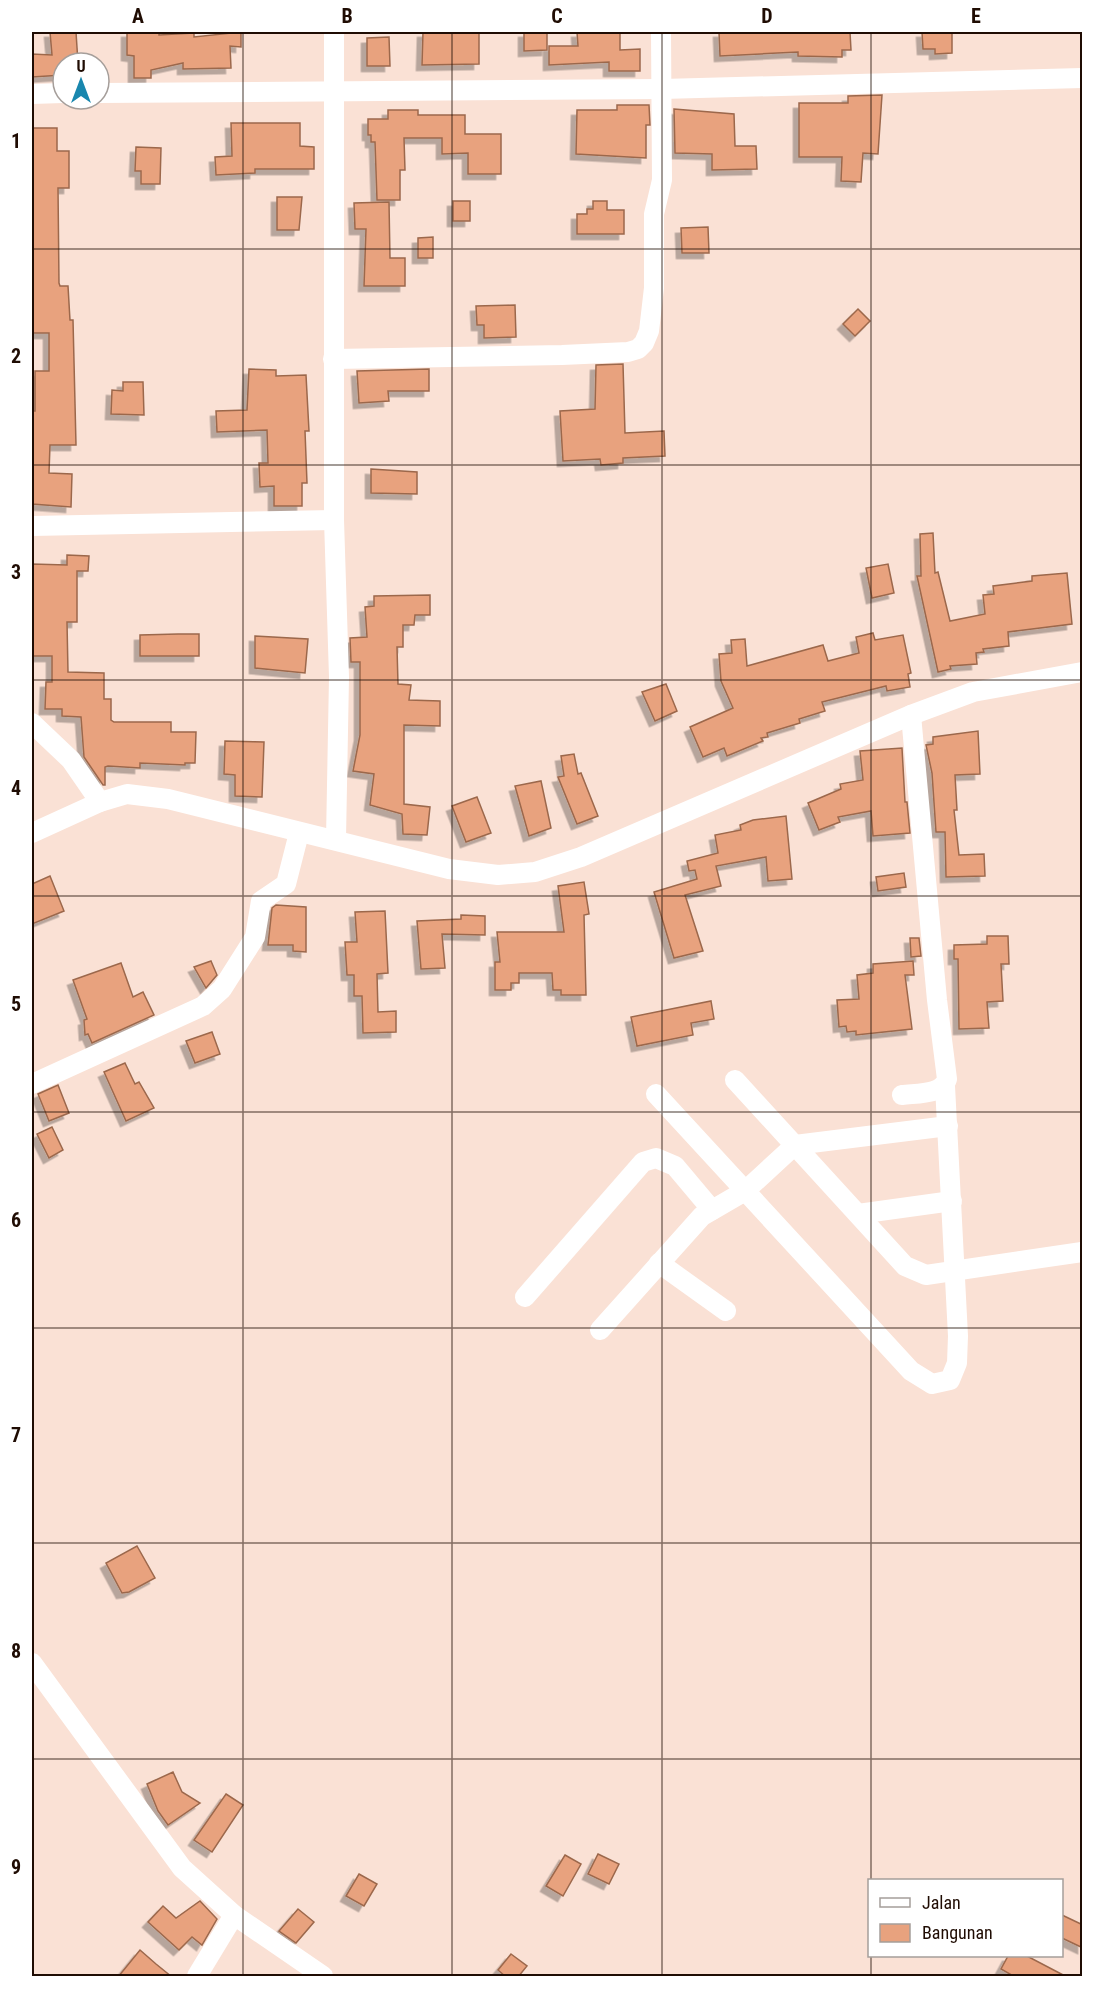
<svg xmlns="http://www.w3.org/2000/svg" width="1114" height="2008" viewBox="0 0 1114 2008" font-family="'Roboto Condensed',sans-serif">
  <defs>
    <filter id="shadow"><feDropShadow dx="-5.5" dy="5.5" stdDeviation="0" flood-color="#0004"/></filter>
  </defs>
  <rect width="100%" height="100%" fill="#fae1d5"/>
  <g fill="#e8a27e" stroke="#9c684c" stroke-width="1.5" filter="url(#shadow)">
    <path d="M50 32H76L78 63H63V75L32 77V54L52 55Z"/>
    <path d="M127 32H159V35L194 33V37L241 32V47L230 46 231 68 183 69V63L151 70V78H134V56L127 55Z"/>
    <path d="M423 32H479V64L422 65Z"/>
    <path d="M524 32H547V50L524 51Z"/>
    <path d="M577 32H620V50L640 49V71H609V62L549 65V46H578Z"/>
    <path d="M719 32H850L851 50H842V57L798 56V52L720 56Z"/>
    <path d="M922 32H952V53L935 54V49H923Z"/>
    <path d="M389 37 390 66H367V38Z"/>
    <path d="M882 95 878 154 863 153 861 182 841 181 842 157H799V103H848V96Z"/>
    <path d="M617 105H649L650 125H646V158L576 154 577 110H617Z"/>
    <path d="M674 109 734 114 735 146H756L757 169 712 170V154L675 153Z"/>
    <path d="M388 110H418V115H465V134H501V174H468V153L442 154V138H404L405 170H400V200H377L375 142H371V135H368V119H388Z"/>
    <path d="M231 123H300V146L314 147V169H255V173L216 175 215 157 232 156Z"/>
    <path d="M32 128H57V151H69V188H58L59 283 60 286H68L70 320H73L76 445H50L49 473 72 474 71 507 32 504V411H35V371H49V333H32Z"/>
    <path d="M136 147 161 148 160 184H141V171H135Z"/>
    <path d="M277 197H302L299 230H277Z"/>
    <rect x="453" y="201" width="17" height="20"/>
    <path d="M593 201H607V210H624V234H577V214H587V209H593Z"/>
    <path d="M389 202 390 258H405V286H364L366 229H355L354 203Z"/>
    <path d="M708 227 709 253H682L681 228Z"/>
    <path d="M433 237V258H418V238Z"/>
    <path d="M515 305 516 337 484 338V325H477L476 306Z"/>
    <path d="M858 309 870 321 855 336 843 324Z"/>
    <path d="M623 364 625 433 664 431 665 456 623 458V463L601 465 600 459 563 461 560 411 595 409 596 365Z"/>
    <path d="M249 369 276 370V376L306 375 309 431H305L307 483H302V506H274V486L260 487 259 463H268L267 430 217 432 216 411 247 410Z"/>
    <path d="M429 369V391H388L389 401 359 403 357 371Z"/>
    <path d="M123 382H143L144 415 111 414 112 390 123 391Z"/>
    <path d="M371 469 417 472V494L371 493Z"/>
    <path d="M933 533 935 573 938 572 950 621 985 614 983 595 994 594 993 586 1032 581V576L1067 573 1072 624 1008 632 1009 646 983 649 984 652 976 653 977 664 950 666 951 669 938 672 917 576H921L920 534Z"/>
    <path d="M67 555 89 556 88 571H77V622H67L68 672 104 673V699H111V720L114 722H171V732H196L195 763H185V765L140 763V768L108 766 105 767V785H103L84 757 81 717 62 716V709H45L46 682H52V656H32V564L67 565Z"/>
    <path d="M888 564 894 593 872 598 866 568Z"/>
    <path d="M430 595V615H415L414 625H403V647H397L398 684 411 685 409 700 440 701V726L404 725V804L430 807 427 835 403 834 402 814 370 805 374 774 353 771 360 735V662H351L350 638 367 637 365 607 374 606V596Z"/>
    <path d="M873 633 875 640 903 635 911 673 908 674 910 687 887 691 886 686 822 702 825 711 799 719 800 723 767 733 768 737 761 738 763 741 727 756 724 748 703 757 690 727 733 708 721 681 719 654 732 653 731 640 745 639 747 666 823 645 828 661 859 653 856 637Z"/>
    <path d="M178 634H199V656H140V635Z"/>
    <path d="M255 636 308 639 305 673 255 668Z"/>
    <path d="M666 684 677 711 655 721 642 692Z"/>
    <path d="M978 731 980 774 955 775 957 810H954L959 855 984 854 985 876 946 877 945 832H936L932 773 926 745 933 744V737Z"/>
    <path d="M225 741 264 742 262 797 235 796V775L224 774Z"/>
    <path d="M902 748 905 802H907L910 833 873 836 871 811 838 817 840 822 819 830 808 803 841 789 840 784 863 780 860 751Z"/>
    <path d="M574 754 578 774 581 773 598 816 577 824 558 777 564 776 561 756Z"/>
    <path d="M541 781 551 828 529 836 515 786Z"/>
    <path d="M477 797 491 833 466 842 452 806Z"/>
    <path d="M786 816 792 879 768 881 766 857 716 866 721 886 685 895 703 951 674 958 654 892 697 879 695 870 689 871 687 861 718 853 715 835 741 830 740 825 753 820Z"/>
    <path d="M904 873 906 887 878 891 876 877Z"/>
    <path d="M50 876 64 911 32 924V884Z"/>
    <path d="M584 882 589 914 584 915 586 995H561V990H553L552 973H519V983H511V990H495V962H500L497 932H564L558 886Z"/>
    <path d="M276 905 306 907V952L293 951V945H268L272 908Z"/>
    <path d="M385 911 388 973 377 974 378 1012 396 1011V1032L363 1033 362 996H354V975H347L345 942H357L355 912Z"/>
    <path d="M461 915 485 916V935L442 934 445 968 421 969 417 921 461 919Z"/>
    <path d="M987 936H1008L1009 964H1001L1003 1001 987 1002 989 1028 959 1029 958 959H954V945L987 944Z"/>
    <path d="M910 938H919L921 956 911 957Z"/>
    <path d="M211 961 217 975 206 988 194 967Z"/>
    <path d="M913 961 914 975H905L912 1029 856 1035V1031L847 1032 846 1026 839 1027 837 1000 859 999 857 975 873 973V964Z"/>
    <path d="M121 963 133 997 143 992 154 1015 92 1043 88 1034 85 1035 84 1020 87 1019 73 980Z"/>
    <path d="M711 1001 714 1019 691 1023 693 1035 637 1046 631 1017Z"/>
    <path d="M212 1032 220 1054 195 1063 186 1041Z"/>
    <path d="M125 1063 135 1084 139 1082 154 1108 126 1121 104 1072Z"/>
    <path d="M58 1085 69 1113 49 1121 38 1094Z"/>
    <path d="M52 1127 63 1150 49 1158 37 1134Z"/>
    <path d="M137 1546 155 1578 129 1592 122 1593 106 1563Z"/>
    <path d="M173 1772 182 1792 200 1803 168 1825 158 1811 147 1784Z"/>
    <path d="M226 1794 243 1805 212 1852 194 1840Z"/>
    <path d="M598 1854 619 1864 609 1884 588 1874Z"/>
    <path d="M565 1855 581 1864 563 1896 546 1886Z"/>
    <path d="M359 1874 377 1884 364 1906 346 1896Z"/>
    <path d="M200 1901 217 1919 202 1945 192 1937 179 1950 148 1922 163 1906 176 1918Z"/>
    <path d="M298 1909 314 1922 296 1943 279 1931Z"/>
    <path d="M1062 1915 1083 1925V1948L1062 1938Z"/>
    <path d="M140 1950 156 1964 172 1977H118Z"/>
    <path d="M511 1954 527 1966 518 1977H506L498 1970Z"/>
    <path d="M1008 1956H1027L1067 1977H1015L1001 1969Z"/>
  </g>
  <g fill="none" stroke-linecap="round" stroke-linejoin="round">
    <g stroke="#fff" stroke-width="20">
      <path d="M334 32V520L339 677 336 839"/>
      <path d="M99 93 662 89 1082 78"/>
      <path d="M32 94 63 93"/>
      <path d="M333 359 562 355 628 352 638 349 644 343 649 331 654 288V214L662 180 661 32"/>
      <path d="M32 526 334 520"/>
      <path d="M32 723 71 760 100 802"/>
      <path d="M32 833 100 802 127 794 168 799 449 869 498 875 535 872 581 857 911 715 973 692 1082 672"/>
      <path d="M735 1080 905 1266 926 1275 1082 1252"/>
      <path d="M32 1084 203 1006 222 989 255 937 261 901 286 884 299 833"/>
      <path d="M656 1094 911 1371 932 1384 950 1380 957 1363 958 1336 945 1086"/>
      <path d="M902 1095C918 1093 942 1095 947 1079L937 1000 911 715"/>
      <path d="M858 1214 952 1201"/>
      <path d="M659 1263 726 1311"/>
      <path d="M525 1297 643 1162 656 1158 675 1166 712 1210"/>
      <path d="M600 1330 702 1216 745 1191 795 1145 948 1126"/>
      <path d="M32 1663 182 1868 234 1915 323 1976"/>
      <path d="M197 1976 234 1915"/>
    </g>
  </g>
  <path fill="none" stroke="#1f0c03" stroke-width="1.5" stroke-opacity="0.55" d="M243 32V1976M452 32V1976M662 32V1976M871 32V1880M32 249H1082M32 465H1082M32 680H1082M32 896H1082M32 1112H1082M32 1328H1082M32 1543H1082M32 1759H1082M871 1956V1976"/>
  <rect width="1114" height="2008" fill="none" stroke="#ffffff" stroke-width="66"/>
  <rect x="868" y="1879" width="195" height="78" fill="#ffffff" stroke="#a59e9a" stroke-width="1.5"/>
  <rect x="880" y="1898" width="30" height="9" fill="#ffffff" stroke="#a59e9a" stroke-width="1.5"/>
  <text x="922" y="1909" font-size="18" fill="#1f0c03">Jalan</text>
  <rect x="880" y="1924" width="30" height="18" fill="#e8a27e" stroke="#a59e9a" stroke-width="1.5"/>
  <text x="922" y="1939" font-size="18" fill="#1f0c03">Bangunan</text>
  <g transform="translate(81 81)"><circle r="28" fill="#ffffff" stroke="#a59e9a" stroke-width="1.5"/>
  <path d="M0-4.5L10 22L0 15L-10 22Z" fill="#1987ae"/>
  <text y="-9" font-size="16" font-weight="bold" text-anchor="middle" fill="#1f0c03">U</text>
  </g>
  <rect x="33" y="33" width="1048" height="1942" fill="none" stroke="#1f0c03" stroke-width="2"/>
  <g font-size="20" text-anchor="middle" font-weight="bold" fill="#1f0c03">
    <text x="138" y="23">A</text>
    <text x="347" y="23">B</text>
    <text x="557" y="23">C</text>
    <text x="767" y="23">D</text>
    <text x="976" y="23">E</text>
    <text x="16" y="148">1</text>
    <text x="16" y="363">2</text>
    <text x="16" y="579">3</text>
    <text x="16" y="795">4</text>
    <text x="16" y="1011">5</text>
    <text x="16" y="1227">6</text>
    <text x="16" y="1442">7</text>
    <text x="16" y="1658">8</text>
    <text x="16" y="1874">9</text>
  </g>
</svg>
